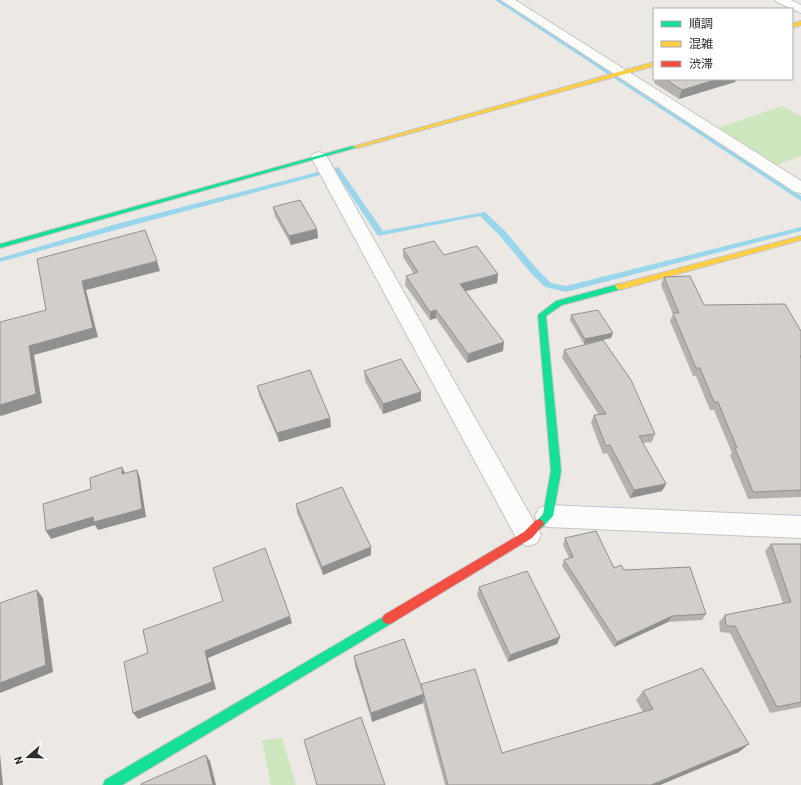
<svg xmlns="http://www.w3.org/2000/svg" width="801" height="785" viewBox="0 0 801 785" font-family="Barlow,'Noto Sans JP',sans-serif">
  <rect width="100%" height="100%" fill="#ece8e4"/>
  <g fill="#cee6be">
    <path d="M782 106 801 116V156L772 167 712 130Z"/>
    <path d="M282 738 296 785H271L262 740Z"/>
  </g>
  <g fill="none" stroke-linecap="round" stroke-linejoin="round">
    <g fill="#99d6ec" fill-rule="evenodd">
      <path d="M495 0H500L801 196V201Z"/>
      <path d="M337 167 339 168 383 231 485 212 506 232 536 268 551 283 566 286 801 227V231L566 292 545 287 530 272 500 236 480 216 378 236 335 171 130 226 0 262V258L124 222Z"/>
    </g>
    <g stroke="#c5c4c5" stroke-width="2">
      <g id="street">
        <path d="M501 0H515L801 181V193L795 192Z"/>
        <path d="M775 0H791L801 5V13L777 2Z"/>
        <path d="M319 152 325 154 327 157 537 527 541 535 537 543 528 546 519 543 311 157 313 154Z"/>
        <path d="M548 505 801 516V538L548 527 539 524 535 516 539 508Z"/>
      </g>
    </g>
    <g stroke="#c5c4c5" stroke-width="2">
      <g id="fast">
        <path d="M353 146 358 147 0 248V244Z"/>
        <path d="M619 284 622 285 623 287 622 289 562 305 546 316 561 471 553 516 543 527 539 529 535 527 534 524 543 514 551 471 538 315 556 301Z"/>
        <path d="M388 614 392 615 394 619 392 623 122 785H103L105 780Z"/>
      </g>
    </g>
    <g stroke="#c5c4c5" stroke-width="2">
      <g id="slow">
        <path d="M801 21V25L792 28V24Z"/>
        <path d="M654 62V66L357 148 352 147Z"/>
        <path d="M801 236V240L619 290 615 287 616 285Z"/>
      </g>
    </g>
    <g stroke="#c5c4c5" stroke-width="2">
      <path id="jam" d="M539 519 543 521 544 524 532 538 392 623 388 624 384 623 382 619 384 615 524 532 535 521Z"/>
    </g>
    <use href="#street" fill="#fcfcfb" fill-rule="evenodd"/>
    <use href="#fast" fill="#16e098" fill-rule="evenodd"/>
    <use href="#slow" fill="#ffcf43" fill-rule="evenodd"/>
    <use href="#jam" fill="#f24e42" fill-rule="evenodd"/>
  </g>
  <g fill="#b4b1af">
    <path d="M655 79H736L735 82 679 99 654 83Z"/>
    <path d="M273 207 317 229 318 238 291 245 275 216Z"/>
    <path d="M403 249 444 255 498 274 497 283 465 291 503 351 467 363 436 318 430 320 405 285 406 276 414 274 403 257Z"/>
    <path d="M664 277 704 305 801 331V497L748 499 730 455 732 453 714 410H710L696 376H693L670 321 673 314 661 285Z"/>
    <path d="M571 315 611 338 584 344 570 320Z"/>
    <path d="M564 350 655 434 652 442 643 443 666 484 662 491 630 498 607 453 603 454 591 423 594 415H599L562 358Z"/>
    <path d="M364 371 421 392V401L383 414 365 381Z"/>
    <path d="M257 386 330 418 331 427 279 442 259 395Z"/>
    <path d="M296 504 371 555 323 575 297 513Z"/>
    <path d="M565 538 614 568 624 570 706 614 702 620 668 622 614 647 562 566 564 560 569 558 563 545Z"/>
    <path d="M771 544H801V707L770 713 730 633 720 632 719 622 725 615 783 603 765 551Z"/>
    <path d="M479 587 560 637 557 644 508 662 477 595Z"/>
    <path d="M354 656 421 686V684L502 753 643 712 636 700 643 691 739 752 660 785H445L423 703 372 722 355 666Z"/>
  </g>
  <g fill="#92908e">
    <path d="M718 79H736L735 82 679 99 682 90Z"/>
    <path d="M317 229 318 238 291 245 289 236Z"/>
    <path d="M157 261 160 271 86 290 98 337 34 355 42 403 1 416 0 415V405L29 346 82 281Z"/>
    <path d="M498 274 497 283 459 293 460 284Z"/>
    <path d="M436 310V318L430 320V312Z"/>
    <path d="M613 333 611 338 584 344 585 339Z"/>
    <path d="M504 342 503 351 467 363 468 354Z"/>
    <path d="M421 392V401L383 414V404Z"/>
    <path d="M330 418 331 427 279 442 277 433Z"/>
    <path d="M122 467 126 475 122 474Z"/>
    <path d="M137 470 140 478 146 517 98 530 95 525 51 539 46 531Z"/>
    <path d="M666 484 662 491 630 498 634 490Z"/>
    <path d="M371 547V555L323 575 322 567Z"/>
    <path d="M37 590 43 598 53 672 0 693V683Z"/>
    <path d="M290 616 292 623 208 658 216 689 138 719 133 713 205 651Z"/>
    <path d="M672 616 668 622 614 647 617 642Z"/>
    <path d="M560 637 557 644 508 662 510 655Z"/>
    <path d="M424 694 423 703 372 722 371 713Z"/>
    <path d="M749 744 739 752 660 785H651Z"/>
    <path d="M0 754 3 785H0Z"/>
    <path d="M206 755 210 761 216 785H213Z"/>
  </g>
  <g fill="#d1cecb" stroke="#92908e">
    <path d="M665 79H718L682 90Z"/>
    <path d="M300 200 317 229 289 236 273 207Z"/>
    <path d="M145 230 157 261 82 281 93 328 29 346 36 394 0 405V322L46 310 37 259Z"/>
    <path d="M434 241 444 255 477 246 498 274 460 284 504 342 468 354 436 310 430 312 406 276 418 272 403 249Z"/>
    <path d="M690 276 704 305 785 304 801 331V356H800L801 358V490L753 492 735 448H737L718 402H714L700 368H696L673 313H679L664 277Z"/>
    <path d="M598 310 613 333 585 339 571 315Z"/>
    <path d="M603 340 631 380 655 434 639 436 666 484 634 490 610 445 606 446 594 415 606 414 564 350Z"/>
    <path d="M401 359 421 392 383 404 364 371Z"/>
    <path d="M310 370 330 418 277 433 257 386Z"/>
    <path d="M122 467V474L137 470 142 509 94 522 93 517 46 531 43 504 91 489 90 478Z"/>
    <path d="M342 487 371 547 322 567 296 504Z"/>
    <path d="M596 531 614 568 621 565 624 570 690 567 706 614 672 616 617 642 564 560 573 557 565 538Z"/>
    <path d="M771 544H801V702L777 707 735 626H726L725 615 791 602Z"/>
    <path d="M265 548 290 616 205 651 212 682 133 713 124 662 148 653 143 630 223 601 213 568Z"/>
    <path d="M527 571 560 637 510 655 479 587Z"/>
    <path d="M37 590 46 665 0 683V603Z"/>
    <path d="M404 639 424 694 371 713 354 656Z"/>
    <path d="M702 668 749 744 651 785H448L421 684 475 669 502 753 653 709 643 691Z"/>
    <path d="M361 717 385 785H317L304 740Z"/>
    <path d="M206 755 213 785H141V784Z"/>
  </g>
  <rect x="653" y="8" width="140" height="72" fill="#ffffff" stroke="#ababab"/>
  <rect x="661" y="21" width="20" height="6" fill="#16e098" stroke="#ababab"/>
  <text x="689" y="28" font-size="12" fill="#2e2e2e">順調</text>
  <rect x="661" y="41" width="20" height="6" fill="#ffcf43" stroke="#ababab"/>
  <text x="689" y="48" font-size="12" fill="#2e2e2e">混雑</text>
  <rect x="661" y="61" width="20" height="6" fill="#f24e42" stroke="#ababab"/>
  <text x="689" y="68" font-size="12" fill="#2e2e2e">渋滞</text>
  <g transform="translate(28 757) rotate(250)" stroke="#ffffff" stroke-width="3" paint-order="stroke">
  <path d="M0-3L7 15L0 10L-7 15Z" fill="#2e2e2e"/>
  <text y="-6" font-size="11" font-weight="bold" text-anchor="middle" fill="#2e2e2e">N</text>
  </g>
</svg>
